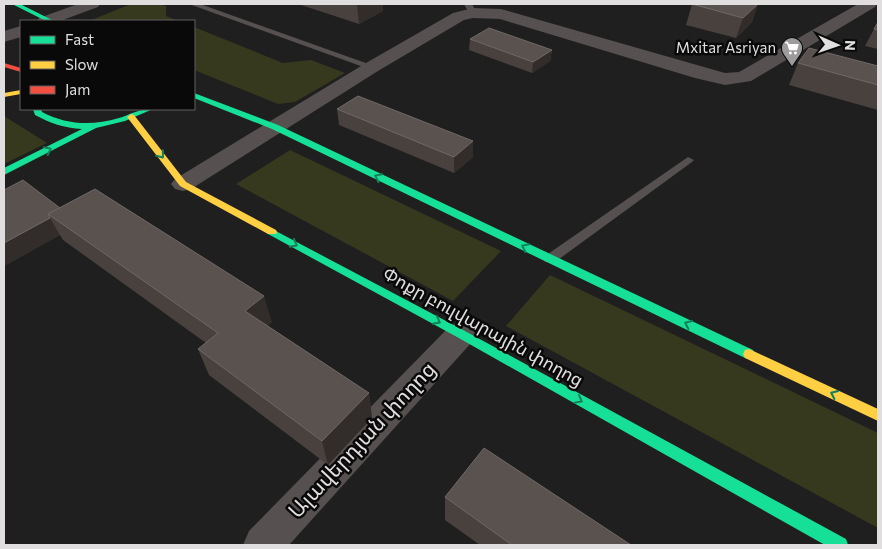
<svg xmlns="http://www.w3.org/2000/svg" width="882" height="549" viewBox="0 0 882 549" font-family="Commissioner,'Noto Sans Armenian',sans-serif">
  <rect width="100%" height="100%" fill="#201f1f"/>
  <g fill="#36391d">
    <path d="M131 4H158L166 6V16L178 21H89Z"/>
    <path d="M194 27 283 63 311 60 345 73 295 102 278 104 194 70Z"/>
    <path d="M4 116 47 143 4 164Z"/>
    <path d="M290 150 501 251 453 301 236 184Z"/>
    <path d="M550 275 878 433V528L506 326Z"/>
  </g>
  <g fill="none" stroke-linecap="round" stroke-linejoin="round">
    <g fill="#565050" fill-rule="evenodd">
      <path d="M189 4H200L377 67 372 70 369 69Z"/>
      <path d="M464 4H472L477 13 476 15H470Z"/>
      <path d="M688 157 694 160 692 162 555 262H545L543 259 545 256Z"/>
    </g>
    <g fill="#565050" fill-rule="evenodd">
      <path d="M78 4H100L98 7 60 21H37L39 18Z"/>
      <path d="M858 4H877L875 7 751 81 725 85 695 78 500 19 473 18 464 20 378 71 191 189 183 191 175 189 171 184 175 179 366 63 453 13 473 8 501 9 725 73 739 72Z"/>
      <path d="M21 26V37L4 42V31Z"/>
      <path d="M461 322 472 326 476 334 472 342 289 545H243L249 531 450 326Z"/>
    </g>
    <g fill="#16e098" fill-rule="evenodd">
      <path d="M12 4H20L54 21H46Z"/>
      <path d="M194 93 278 125 753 350 755 354 753 358 749 359 745 358 272 129 194 98Z"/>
      <path d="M33 109H41L42 112C67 125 92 126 119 118 131 114 141 108 153 109L125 121 96 128 4 175V168L82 129C64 128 50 123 35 115Z"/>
      <path d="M272 229 465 331 846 539 848 545H825L457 337 268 234 267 232 268 230Z"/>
    </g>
    <g fill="#ffcf43" fill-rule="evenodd">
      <path d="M21 90V94L4 97V93Z"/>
      <path d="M131 114 134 115 186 182 276 230 277 232 276 234H268L180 186 127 117Z"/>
      <path d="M749 349 878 409V421L745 358 743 354 745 350Z"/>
    </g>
    <path fill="#f24e42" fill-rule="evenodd" d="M4 63 21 68V72L4 67Z"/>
  </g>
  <g fill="#49413e">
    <path d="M298 4H383V11L359 24Z"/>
    <path d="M692 4H758L752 22 736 38 686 25Z"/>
    <path d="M878 22V49L865 46 874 29Z"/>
    <path d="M470 39 552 50 550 61 532 73 469 50Z"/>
    <path d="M798 63 878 66V110L789 85Z"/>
    <path d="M337 109 473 157 454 173 339 125Z"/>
    <path d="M4 190 60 208 272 322 267 326 369 393 372 418 328 465 209 375 198 349 206 343 63 240 60 235 4 266Z"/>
    <path d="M445 497 631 545H480L445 520Z"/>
  </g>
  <g fill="#322c2a">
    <path d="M357 4H383V11L359 24Z"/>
    <path d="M758 4 752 22 736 38 743 18Z"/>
    <path d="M552 50 550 61 532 73 533 62Z"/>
    <path d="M473 141V157L454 173V157Z"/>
    <path d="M50 218 60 235 4 266V243Z"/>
    <path d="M264 296 272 322 254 337 245 311Z"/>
    <path d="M369 393 372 418 328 465 322 441Z"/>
  </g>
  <g fill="#5a524f" stroke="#6f6866">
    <path d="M692 4H758L743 18Z"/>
    <path d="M878 22V30L874 29Z"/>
    <path d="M489 28 552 50 533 62 470 39Z"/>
    <path d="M809 48 878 66V85L798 63Z"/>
    <path d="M358 96 473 141 454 157 337 109Z"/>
    <path d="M23 180 60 208 48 214 50 218 4 243V190Z"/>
    <path d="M95 189 264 296 245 311 369 393 322 441 198 349 218 333 48 214Z"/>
    <path d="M484 448 631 545H512L445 497Z"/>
  </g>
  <defs><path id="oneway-chevron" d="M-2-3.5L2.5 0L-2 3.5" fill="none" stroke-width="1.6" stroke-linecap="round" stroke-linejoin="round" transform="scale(1.25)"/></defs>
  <g stroke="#117f58">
    <use href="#oneway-chevron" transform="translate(48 150) rotate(-26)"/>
    <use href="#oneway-chevron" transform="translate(161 155) rotate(52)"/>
    <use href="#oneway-chevron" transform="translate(378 177) rotate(-154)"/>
    <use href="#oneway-chevron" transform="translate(294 244) rotate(28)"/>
    <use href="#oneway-chevron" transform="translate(525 247) rotate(-154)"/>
    <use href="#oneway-chevron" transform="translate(437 321) rotate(28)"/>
    <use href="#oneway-chevron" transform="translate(688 324) rotate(-155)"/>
    <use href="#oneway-chevron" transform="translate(834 394) rotate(-155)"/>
    <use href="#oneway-chevron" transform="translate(579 400) rotate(29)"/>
  </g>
  <defs>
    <g id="supermarket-pin" transform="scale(1.125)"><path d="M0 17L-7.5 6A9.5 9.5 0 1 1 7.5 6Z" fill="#9d9b9b" stroke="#0a0909"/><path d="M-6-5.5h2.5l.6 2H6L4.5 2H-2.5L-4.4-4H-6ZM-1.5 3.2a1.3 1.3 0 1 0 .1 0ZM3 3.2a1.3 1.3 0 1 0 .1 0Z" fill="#fff"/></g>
  </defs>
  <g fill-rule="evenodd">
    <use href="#supermarket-pin" x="792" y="48"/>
  </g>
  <g text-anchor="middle" stroke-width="5" stroke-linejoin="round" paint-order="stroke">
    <g font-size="15" fill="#e0dede" stroke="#0a0909" text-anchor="end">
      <text x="776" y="53">Mxitar Asriyan</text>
    </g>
    <g font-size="18" fill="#e0dede" stroke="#0a0909">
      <text transform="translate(483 327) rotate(29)" y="6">Փոքր բուլվարային փողոց</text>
    </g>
    <g font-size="21" fill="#e0dede" stroke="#0a0909">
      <text transform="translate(362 440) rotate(-47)" y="7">Ալավերդյան փողոց</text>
    </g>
  </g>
  <rect width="882" height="549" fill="none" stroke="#e0dede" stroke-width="10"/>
  <rect x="20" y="20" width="175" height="90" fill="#0a0909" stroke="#605e5e"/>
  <rect x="30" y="36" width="25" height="8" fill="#16e098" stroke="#605e5e"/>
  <text x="65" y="45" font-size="15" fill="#e0dede">Fast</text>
  <rect x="30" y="61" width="25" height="8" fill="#ffcf43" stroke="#605e5e"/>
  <text x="65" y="70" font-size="15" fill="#e0dede">Slow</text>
  <rect x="30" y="86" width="25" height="8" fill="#f24e42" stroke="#605e5e"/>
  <text x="65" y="95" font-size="15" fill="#e0dede">Jam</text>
  <g transform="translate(837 45) rotate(92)" stroke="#0a0909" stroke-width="4" paint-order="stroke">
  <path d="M0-4L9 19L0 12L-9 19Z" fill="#e0dede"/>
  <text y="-8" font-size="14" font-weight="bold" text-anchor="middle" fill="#e0dede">N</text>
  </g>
</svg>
